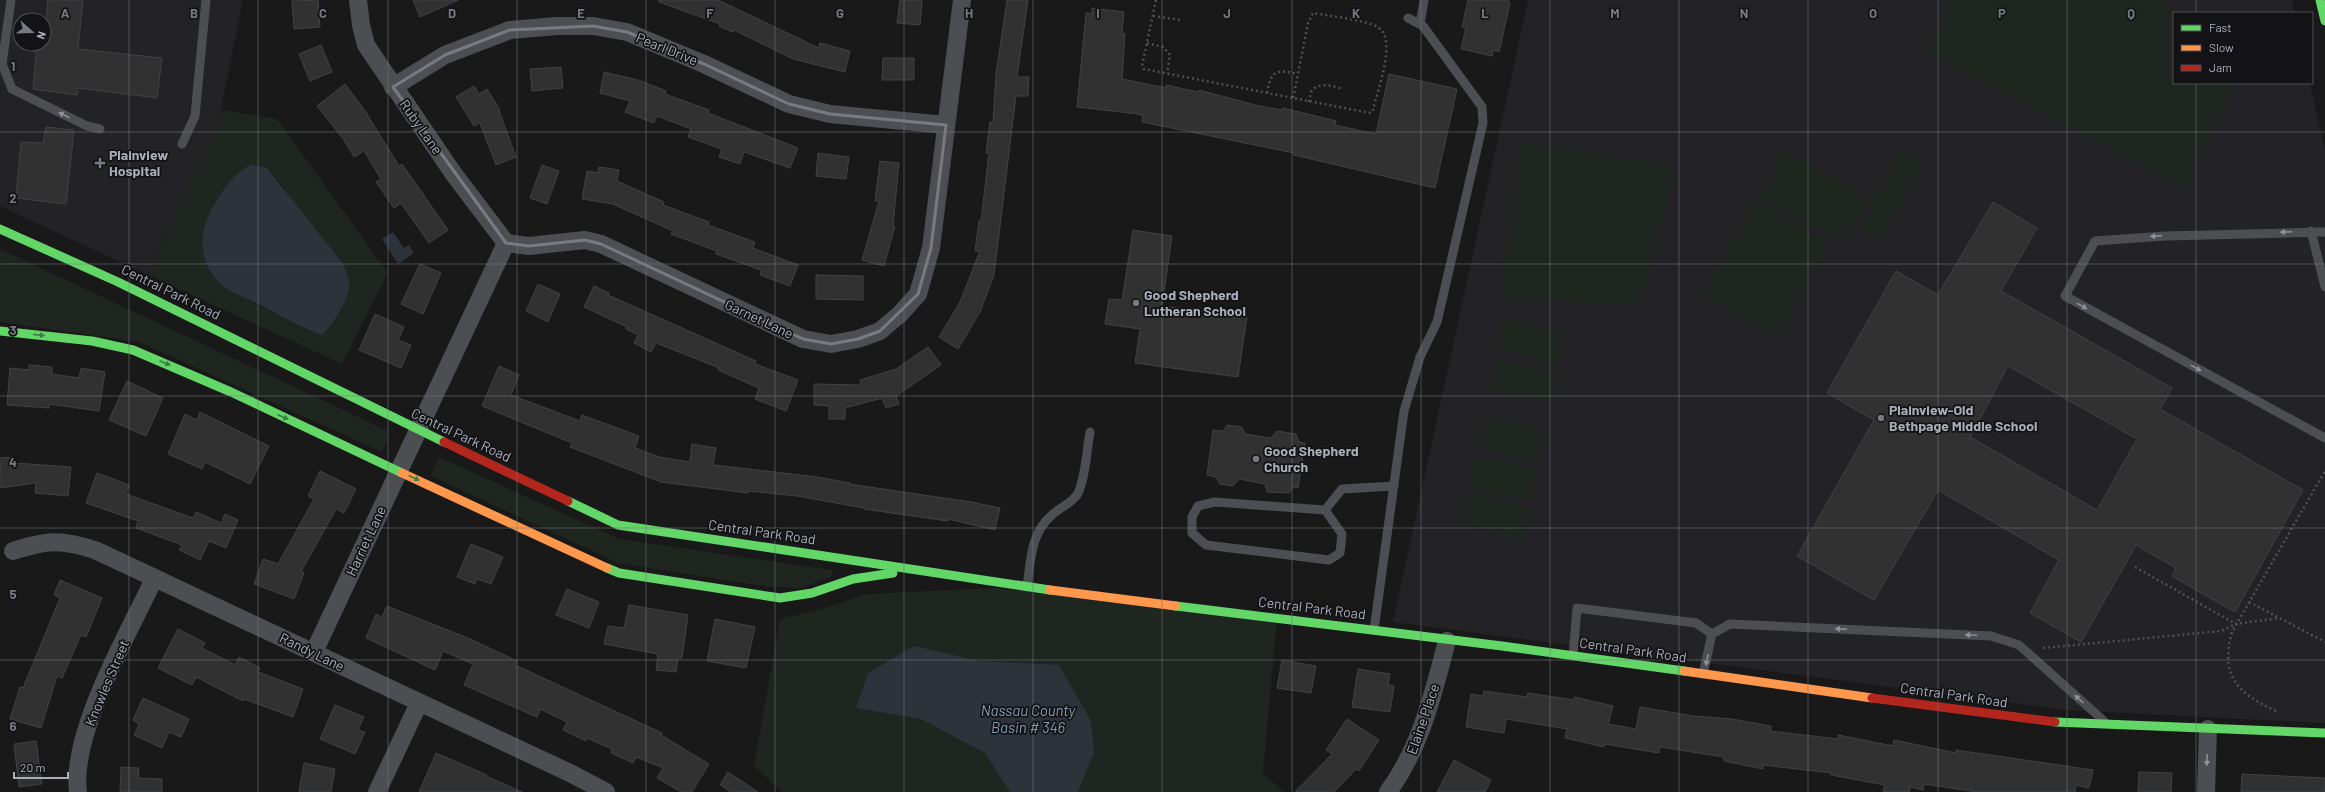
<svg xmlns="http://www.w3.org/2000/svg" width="2325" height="792" viewBox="0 0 2325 792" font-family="Barlow,sans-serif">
  <rect width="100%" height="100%" fill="#191919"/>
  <g fill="#232325" fill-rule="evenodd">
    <path d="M0 0H243L219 119 148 275 0 206ZM20 20H44V44H20Z"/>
    <path d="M1528 0H2292L2295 13H2174V83H2310L2325 151V723L2066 710 1393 622Z"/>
  </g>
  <g fill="#1f2620" fill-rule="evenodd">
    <path d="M1953 0H2156L2180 13H2174V83H2236L2184 187 1926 50Z"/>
    <path d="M222 110 277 119 388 273 342 364 148 275ZM251 164 267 168 281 184 349 283C344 303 337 320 322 335L304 329 226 288Z"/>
    <path d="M1519 144 1675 166 1641 306 1500 295Z"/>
    <path d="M1900 149 1923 167 1883 239 1859 227Z"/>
    <path d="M1783 152 1869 199 1845 242 1759 195Z"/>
    <path d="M1754 201 1829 243 1778 337 1702 295Z"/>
    <path d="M0 249 384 429 388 432C388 439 386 447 380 451L139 342 0 322Z"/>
    <path d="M1502 321 1566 334 1559 364 1496 350Z"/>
    <path d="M1495 359 1557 373 1551 402 1489 388Z"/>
    <path d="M1481 418 1544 430 1539 460 1475 448Z"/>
    <path d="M1473 456 1536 469 1530 499 1467 486Z"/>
    <path d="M439 457 619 539 832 570 833 574 831 577 800 588 768 587 618 563 431 476Z"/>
    <path d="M1466 494 1529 508 1523 537 1459 524Z"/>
    <path d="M997 588 1277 621 1263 773 1284 792H782L754 766 780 619 822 609 866 594Z"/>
  </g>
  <g fill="#2c333b">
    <path d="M251 164 267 168 344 265C345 270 349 278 349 283 350 299 333 324 322 335 301 328 282 317 262 306 250 300 237 295 226 288 200 270 197 239 210 212 221 192 231 176 251 164Z"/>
    <path d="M393 232 404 248 409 245 414 253 398 264 382 239Z"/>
    <path d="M914 646 979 661 1059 665 1091 721 1094 753 1078 792H1010L985 753 921 719 856 708 868 673Z"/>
  </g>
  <g fill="#313131" stroke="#414245" fill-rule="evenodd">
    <path d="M48 0H83L78 49 162 58 157 98 78 88 77 95 33 89 37 45 43 46 44 44Z"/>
    <path d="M318 0 320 27 294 29 292 1Z"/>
    <path d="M413 0H458L420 17Z"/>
    <path d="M659 0H718L819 48 820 43 850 51 845 72 793 59 734 30 733 32 719 26 720 24 659 2Z"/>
    <path d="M900 0H922L920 25 897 23Z"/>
    <path d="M1007 0H1028L1017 77H1029L1028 96H1016L994 275 980 312 958 349 939 337 960 302 980 251H975L979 221H981L989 153H986L990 122 993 123 996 74Z"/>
    <path d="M1468 0H1508L1510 3 1499 52 1493 50 1492 56 1461 49 1466 28 1462 27Z"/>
    <path d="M1092 8 1124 12 1122 33 1125 34 1122 79 1166 88V85L1198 92 1199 90 1259 106 1282 110 1283 108 1336 121 1335 125 1376 134 1389 74 1457 89 1435 188 1294 155V153L1142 122 1143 116 1138 114 1077 107 1086 13 1092 14Z"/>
    <path d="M321 45 332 72 310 81 299 54Z"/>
    <path d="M883 58H914V80H882Z"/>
    <path d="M561 67 563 88 532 91 530 69Z"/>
    <path d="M604 72 638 80 666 91 665 94 709 110 708 113 798 148 790 168 744 152 740 164 719 157 722 149 688 137 691 129 657 116 654 123 625 112 630 101 600 93Z"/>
    <path d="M345 84 365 111 399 166 402 164 448 230 429 243 401 203 394 208 376 182 381 179 364 151 354 157 344 140 317 106Z"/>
    <path d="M474 86 479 94 487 89 500 110 499 111 516 157 496 165 480 123 474 126 456 97Z"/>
    <path d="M46 127 74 130 66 204 16 198 21 142 43 143Z"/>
    <path d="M818 153 849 157 846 179 816 176Z"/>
    <path d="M880 161 899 163 893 226H895L884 266 862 260 879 201H875Z"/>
    <path d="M542 165 559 171 547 204 530 198Z"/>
    <path d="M599 167 619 170 617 181 664 202 663 205 709 222 708 225 755 242 753 248 798 265 790 286 760 275 761 270 716 254 717 251 671 234 673 231 613 204 582 199 587 171 598 173Z"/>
    <path d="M1993 202 2037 228 2001 291 2172 388 2160 409 2303 490 2235 612 2172 576 2176 568 2136 545 2081 642 2030 613 2059 560 1938 490 1874 600 1797 556 1874 420 1827 393 1896 271 1938 295ZM2008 366 2137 439 2097 510 1970 437Z"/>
    <path d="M1133 230 1172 236 1162 306 1247 317 1238 377 1135 363 1140 329 1105 324 1109 299 1122 300Z"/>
    <path d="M420 264 441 273 423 314 401 304Z"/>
    <path d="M816 275 863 276V300L816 299Z"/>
    <path d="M538 284 560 294 548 322 526 311Z"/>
    <path d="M594 286 609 293 608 295 756 361 755 364 798 380 786 411 755 399 759 388 718 370 719 368 656 343 651 352 634 343 638 335 626 329 627 327 584 307Z"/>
    <path d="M375 314 404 327 398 340 411 345 401 368 359 350Z"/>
    <path d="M928 347 941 365 896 396 899 404 886 408 882 398 845 408V419H829V406L814 405V384L861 385 860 380 896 369Z"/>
    <path d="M29 365 52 367V374L79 378 81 368 105 372 99 411 49 404V408L7 405 10 368 29 370Z"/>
    <path d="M499 366 519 375 511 395 580 421 582 415 639 436 635 448 659 457 690 462 692 444 716 448 713 465 818 477 850 483 849 484 971 502 1000 508 995 530 948 519V521L864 509V508L797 496 748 491V493L661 482 570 447 572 443 482 406Z"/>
    <path d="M127 381 163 398 146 436 109 420Z"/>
    <path d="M200 412 269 446 250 484 205 462 202 469 168 454 185 414 197 420Z"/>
    <path d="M1227 425 1242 427 1245 434 1271 438 1277 431 1296 434 1299 442 1305 443 1298 488 1293 487 1289 493 1267 492 1265 484 1239 479 1233 486 1220 484 1216 477 1207 475 1213 430 1223 431Z"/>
    <path d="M14 457 15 463 71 467 68 496 35 493 36 483 0 488V458Z"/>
    <path d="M320 471 356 489 344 513 336 509 301 572 304 573 294 599 254 584 263 559 278 564 314 499 308 496Z"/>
    <path d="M97 473 129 485 126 494 193 518 196 512 221 523 225 514 238 520 226 548 209 541 200 560 179 550 182 545 136 528 138 521 86 503Z"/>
    <path d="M471 544 503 557 491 584 477 579 475 584 457 577Z"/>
    <path d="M60 580 102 598 86 637 81 635 62 678 57 676 41 728 10 719 20 687 23 688 60 598 54 595Z"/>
    <path d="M567 589 599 602 589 628 556 615Z"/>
    <path d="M629 605 688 615 682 658H678L676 672 656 670 658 654 604 644 608 626 624 628Z"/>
    <path d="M387 606 468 638 517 661 515 665 662 733 661 735 709 764 692 792H681L657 778 663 768 636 757 633 763 611 753 612 749 587 738 586 741 563 730 567 722 540 709 537 717 464 685 473 664 443 651 435 670 366 638 376 614 382 617Z"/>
    <path d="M715 619 755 627 746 668 707 661Z"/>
    <path d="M178 629 205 643 202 648 235 665 239 657 260 668 258 672 303 689 293 717 244 699 243 701 196 677 192 685 158 668Z"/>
    <path d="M1282 660 1316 666 1311 693 1277 688Z"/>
    <path d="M1358 669 1390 674 1388 685 1394 686 1390 712 1352 707Z"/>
    <path d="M1484 691 1527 697 1528 693 1574 700V697L1613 706 1608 724 1636 729 1640 707 1693 716 1732 719 1771 726 1770 731 1838 739V735L1893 746 1894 740 1956 753V750L2093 770 2089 788 2076 785 2075 792H1977L1924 784 1923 790 1910 787 1909 792H1883L1885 785 1831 775V773L1763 765V769L1724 761V757L1660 747 1659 753 1605 744 1604 747 1565 738 1567 729 1506 719 1504 733 1466 727 1471 694 1483 696Z"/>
    <path d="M143 698 189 719 181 737 169 732 162 748 134 735 139 724 133 720Z"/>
    <path d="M335 705 364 717 358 730 365 732 355 754 320 739Z"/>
    <path d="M1347 719 1379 740 1359 771 1356 769 1334 792H1295L1332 754 1326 750Z"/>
    <path d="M36 741 42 784 19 787 14 744Z"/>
    <path d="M436 753 487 775 486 776 522 792H419Z"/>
    <path d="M1454 760 1491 780 1485 792H1437Z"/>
    <path d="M304 763 335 769 331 792H299Z"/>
    <path d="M121 767 139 768 138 778 162 779V792H120Z"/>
    <path d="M728 772 758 792H731L720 785Z"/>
    <path d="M2139 772 2172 773 2171 792H2138Z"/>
    <path d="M2242 774 2325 778V792H2241Z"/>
  </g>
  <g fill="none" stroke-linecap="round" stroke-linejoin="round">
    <g stroke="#4f5053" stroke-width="2.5" stroke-dasharray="2 3" stroke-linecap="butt">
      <path d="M1156 0 1142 66 1144 69 1365 112 1371 113 1373 110C1377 91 1397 41 1379 28 1368 20 1328 16 1313 13L1308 23 1293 99"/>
      <path d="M1153 16 1181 20"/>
      <path d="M1147 43 1163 47 1170 55 1167 73"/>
      <path d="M1267 93C1271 70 1276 69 1298 74"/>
      <path d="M1309 102 1311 92C1318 81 1333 86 1343 89"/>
      <path d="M2135 567 2236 624 2278 618"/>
      <path d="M2249 602 2325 642"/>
      <path d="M2043 648 2221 631 2236 624"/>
      <path d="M2276 711C2237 693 2220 676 2232 632L2325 471"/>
    </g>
    <g stroke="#4d4e52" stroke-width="9">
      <path d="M1420 24 1424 0"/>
      <path d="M0 63 2 64 11 0"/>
      <path d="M2 64 12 89 87 126 100 129"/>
      <path d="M182 144 195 116 206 0"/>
      <path d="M2311 231 2325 287"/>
      <path d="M2325 232 2165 236 2095 241 2065 296 2325 438"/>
      <path d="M1215 502 1325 510 1342 534 1340 553 1329 560 1206 545 1192 533V517L1198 506Z"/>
      <path d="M1325 510 1342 489 1394 486"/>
      <path d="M1027 587C1031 560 1030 533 1053 514 1061 507 1070 504 1077 495 1085 482 1087 448 1090 432"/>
      <path d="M1374 630 1404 411 1420 357 1437 322 1483 123 1482 107 1423 26 1408 18"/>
      <path d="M1573 656 1577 608 1696 623 1712 634"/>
      <path d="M1703 674 1712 634 1730 624 1991 636 2019 645 2104 721"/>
    </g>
    <g stroke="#4d4e52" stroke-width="18">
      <path d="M358 0 361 25 366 45 453 173 506 243"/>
      <path d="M393 87 445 55 510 30 557 26H593L627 32 704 64 789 104 830 114 946 125"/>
      <path d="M506 243 529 246 585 240 601 244 803 339 831 344 858 339 880 331 900 314 918 294 931 248 962 0"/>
      <path d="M13 551C47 540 60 539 95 550L570 773 606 792"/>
      <path d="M314 652 506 243"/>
      <path d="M78 792C70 734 129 632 154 579"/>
      <path d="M377 792 419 703"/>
      <path d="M1388 792C1421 747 1433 694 1447 641"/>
      <path d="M2206 792 2208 729"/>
    </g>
    <g stroke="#63d668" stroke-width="9">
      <path d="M2320 0 2325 21"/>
      <path d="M0 229 118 282 444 442"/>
      <path d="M0 331 92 341 133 350 231 392 402 473"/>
      <path d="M568 501 618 525 1050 590"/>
      <path d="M607 568 619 573 780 598 812 593 853 579 893 573"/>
      <path d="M1176 606 1502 646 1684 671"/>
      <path d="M2055 722 2325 733"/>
    </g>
    <g stroke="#ff974d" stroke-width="9">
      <path d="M402 473 607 568"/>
      <path d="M1050 590 1176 606"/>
      <path d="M1684 671 1872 698"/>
    </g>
    <g stroke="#b3261e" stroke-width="9">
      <path d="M444 442 568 501"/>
      <path d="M1872 698 2055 722"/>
    </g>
  </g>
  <defs><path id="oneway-solid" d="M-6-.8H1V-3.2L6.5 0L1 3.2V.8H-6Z"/></defs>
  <g fill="#8e919a">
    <use href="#oneway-solid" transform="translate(64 115) rotate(-153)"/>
    <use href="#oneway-solid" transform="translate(2286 232) rotate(178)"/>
    <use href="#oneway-solid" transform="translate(2156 236) rotate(175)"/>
    <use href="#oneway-solid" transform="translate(2082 306) rotate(29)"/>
    <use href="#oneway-solid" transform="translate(2196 368) rotate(29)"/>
    <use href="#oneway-solid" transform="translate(1841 629) rotate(-177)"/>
    <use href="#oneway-solid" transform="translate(1971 635) rotate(-177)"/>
    <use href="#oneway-solid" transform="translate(1707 660) rotate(102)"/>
    <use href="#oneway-solid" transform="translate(2079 699) rotate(-138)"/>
    <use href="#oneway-solid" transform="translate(2207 760) rotate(92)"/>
  </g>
  <g fill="#3f7e43">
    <use href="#oneway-solid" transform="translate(39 335) rotate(6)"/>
    <use href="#oneway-solid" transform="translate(165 363) rotate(23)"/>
    <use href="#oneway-solid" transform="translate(283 417) rotate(25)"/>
    <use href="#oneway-solid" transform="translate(414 478) rotate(25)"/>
  </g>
  <path fill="none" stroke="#777a81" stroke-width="3" stroke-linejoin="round" d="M593 26 627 32 704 64 789 104 830 114 946 125 931 248 918 294 880 331 858 339 831 344 803 339 601 244 585 240 529 246 506 243 393 87 445 55 510 30Z"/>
  <path fill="none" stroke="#777a81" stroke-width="1" stroke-opacity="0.55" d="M129 0V792M258 0V792M388 0V792M517 0V792M646 0V792M775 0V792M904 0V792M1033 0V792M1162 0V792M1292 0V792M1421 0V792M1550 0V792M1679 0V792M1808 0V792M1938 0V792M2067 0V792M2196 0V13M2196 83V792M0 132H2325M0 264H2325M0 396H2325M0 528H2325M0 660H2325"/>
  <g fill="#777a81" stroke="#131315" stroke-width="1.5">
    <path d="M98 157h4v4h4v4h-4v4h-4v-4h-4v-4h4z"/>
    <circle cx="1136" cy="303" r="4"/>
    <circle cx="1881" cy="418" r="4"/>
    <circle cx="1256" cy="459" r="4"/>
  </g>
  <g text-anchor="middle" stroke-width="3.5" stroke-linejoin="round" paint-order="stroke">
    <g font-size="14" fill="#aaaeb9" stroke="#131315">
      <text transform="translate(667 49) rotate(22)" y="5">Pearl Drive</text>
      <text transform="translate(421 127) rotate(55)" y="5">Ruby Lane</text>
      <text transform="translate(171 292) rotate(26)" y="5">Central Park Road</text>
      <text transform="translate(759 319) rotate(25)" y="5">Garnet Lane</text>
      <text transform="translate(461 435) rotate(25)" y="5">Central Park Road</text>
      <text transform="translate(762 532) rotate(8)" y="5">Central Park Road</text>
      <text transform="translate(366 541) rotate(-65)" y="5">Harriet Lane</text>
      <text transform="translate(1312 608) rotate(7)" y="5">Central Park Road</text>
      <text transform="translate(1633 650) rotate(8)" y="5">Central Park Road</text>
      <text transform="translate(312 652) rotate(26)" y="5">Randy Lane</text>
      <text transform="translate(107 683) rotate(-67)" y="5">Knowles Street</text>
      <text transform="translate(1954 695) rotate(8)" y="5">Central Park Road</text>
      <text transform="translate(1423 719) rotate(-71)" y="5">Elaine Place</text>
    </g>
    <g font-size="14" font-weight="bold" fill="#aaaeb9" stroke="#131315" text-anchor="start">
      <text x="109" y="160">Plainview<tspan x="109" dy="16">Hospital</tspan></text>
      <text x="1144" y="300">Good Shepherd<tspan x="1144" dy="16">Lutheran School</tspan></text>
      <text x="1889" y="415">Plainview-Old<tspan x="1889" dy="16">Bethpage Middle School</tspan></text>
      <text x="1264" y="456">Good Shepherd<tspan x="1264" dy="16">Church</tspan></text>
    </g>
    <g font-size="15" font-style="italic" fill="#829bb4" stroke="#131315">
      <text x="1028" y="716">Nassau County<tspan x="1028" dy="17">Basin # 346</tspan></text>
    </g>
  </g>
  <g font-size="13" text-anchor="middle" font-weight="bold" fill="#777a81" stroke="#131315" stroke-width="3.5" stroke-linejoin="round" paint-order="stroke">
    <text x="65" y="18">A</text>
    <text x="194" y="18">B</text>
    <text x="323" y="18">C</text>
    <text x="452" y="18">D</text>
    <text x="581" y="18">E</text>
    <text x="710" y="18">F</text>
    <text x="840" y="18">G</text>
    <text x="969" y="18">H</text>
    <text x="1098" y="18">I</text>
    <text x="1227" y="18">J</text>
    <text x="1356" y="18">K</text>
    <text x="1485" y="18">L</text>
    <text x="1615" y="18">M</text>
    <text x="1744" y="18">N</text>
    <text x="1873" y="18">O</text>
    <text x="2002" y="18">P</text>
    <text x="2131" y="18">Q</text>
    <text x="13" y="71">1</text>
    <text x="13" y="203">2</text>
    <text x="13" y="335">3</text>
    <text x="13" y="467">4</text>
    <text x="13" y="599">5</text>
    <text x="13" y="731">6</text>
  </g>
  <rect x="2173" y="12" width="140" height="72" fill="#131315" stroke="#4f5157"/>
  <rect x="2181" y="25" width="20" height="6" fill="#63d668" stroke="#4f5157"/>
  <text x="2209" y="32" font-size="12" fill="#aaaeb9">Fast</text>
  <rect x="2181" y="45" width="20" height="6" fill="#ff974d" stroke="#4f5157"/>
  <text x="2209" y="52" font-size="12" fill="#aaaeb9">Slow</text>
  <rect x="2181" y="65" width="20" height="6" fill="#b3261e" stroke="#4f5157"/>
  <text x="2209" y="72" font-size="12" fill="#aaaeb9">Jam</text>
  <g transform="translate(32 32) rotate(110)"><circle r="19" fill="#131315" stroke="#4f5157"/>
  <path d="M0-3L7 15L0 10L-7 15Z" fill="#777a81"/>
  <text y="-6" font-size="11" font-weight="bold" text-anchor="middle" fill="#aaaeb9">N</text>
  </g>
  <path d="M14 772v6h54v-6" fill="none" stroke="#aaaeb9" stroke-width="2"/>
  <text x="20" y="772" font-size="12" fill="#aaaeb9" stroke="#131315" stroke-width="3" paint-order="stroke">20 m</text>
</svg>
